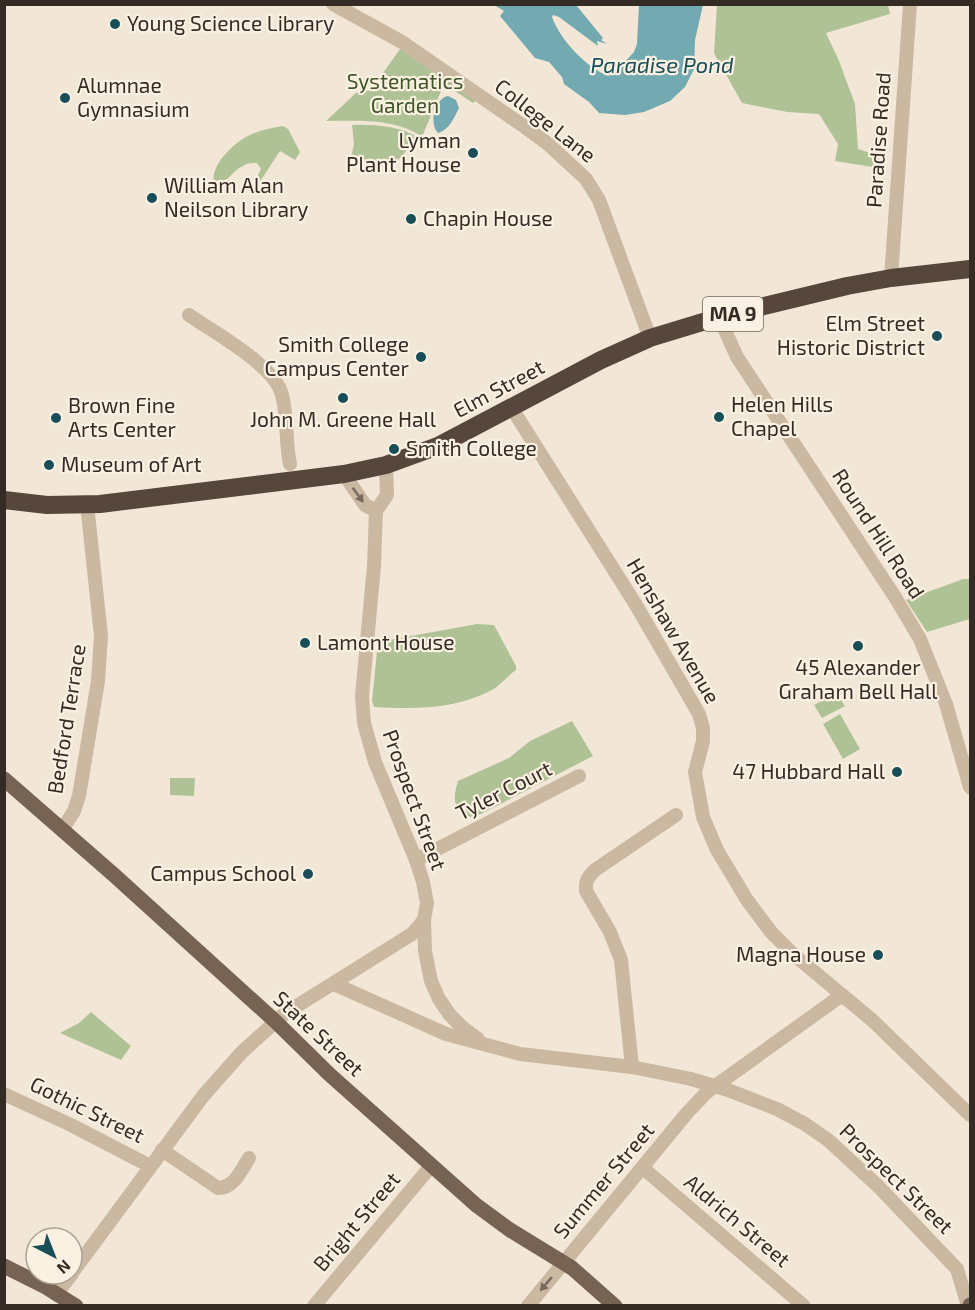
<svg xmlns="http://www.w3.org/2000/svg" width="975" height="1310" viewBox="0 0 975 1310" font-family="'Exo 2',sans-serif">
  <rect width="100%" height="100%" fill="#f2e7d6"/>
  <g fill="#afc295">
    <path d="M717 5H888L890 14 826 33 839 61 855 104 858 149 879 156V168L835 161 838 144 819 114 787 112 742 103 714 53Z"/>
    <path d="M400 49 476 100 473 103 444 84 422 137C395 118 359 121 326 121L356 93 371 90Z"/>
    <path d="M352 125C373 124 400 126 417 137 389 173 394 169 351 158L354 144Z"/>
    <path d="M283 126 288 129 300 152 295 160 280 151 257 186 254 183 261 169 257 163C253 163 247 163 243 166 231 171 228 185 214 182 210 166 233 144 246 137 256 131 271 128 283 126Z"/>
    <path d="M963 579H970V619L927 632 906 600Z"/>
    <path d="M477 624 494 625 516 666V670C507 676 500 686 490 691 451 710 415 709 374 707L372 701 378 642Z"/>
    <path d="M836 693 845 706 822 718 814 705Z"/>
    <path d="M840 714 860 749 843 759 823 724Z"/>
    <path d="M572 721 593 756 473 818C453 809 452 801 458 781L509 758 530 741Z"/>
    <path d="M170 778H195L194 796 170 795Z"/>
    <path d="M91 1012 131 1046 121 1060 60 1033 79 1023Z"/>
  </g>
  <g fill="#73a9b1">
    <path d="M494 5H576L603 38 601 40 607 44 597 41 598 46 559 17 553 15 552 17C560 39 583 64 604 74L607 73 606 75 609 76 618 67V65L621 64V66L634 52 637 44 639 5H703L695 40 694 69 685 87 670 101 644 112 625 115 599 113 589 102 564 84 562 77 549 62 535 58 500 16 504 11Z"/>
    <path d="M448 96 456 100 459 108C454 118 449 130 438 133 429 123 434 99 448 96Z"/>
  </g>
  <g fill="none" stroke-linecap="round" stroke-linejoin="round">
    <g stroke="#cbb8a1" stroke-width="14">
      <path d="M333 4 402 42 525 127 548 144 586 179 599 200 650 338"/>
      <path d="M891 278 910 4"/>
      <path d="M189 315C213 332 276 366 282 395 288 417 285 441 290 464"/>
      <path d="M719 317 737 357 895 597 920 639 946 704 970 787"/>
      <path d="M511 407 636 605 699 714 703 728V741L695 772 703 817 717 850 747 900 771 932 793 954 842 995"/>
      <path d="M386 465 387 495 376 511 374 566 362 696 364 723 375 762 416 860 423 882 427 903 424 920 425 951 431 981 439 999 450 1015 463 1028 478 1039"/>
      <path d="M344 474 365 505 376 511"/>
      <path d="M62 830 74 811 79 796 98 681 101 636 87 504"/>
      <path d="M416 860 579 776"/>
      <path d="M334 984 446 1034 520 1054 632 1067 691 1079 728 1090 777 1109 805 1124 828 1140 878 1186 957 1269 968 1306"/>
      <path d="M632 1067 621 960 610 932 586 891C585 881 588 877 595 870L676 815"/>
      <path d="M4 1094 71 1125 150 1166"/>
      <path d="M162 1150 218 1188C234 1188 241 1171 249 1158"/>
      <path d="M643 1168 804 1306"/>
      <path d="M72 1273 203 1096 242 1052 284 1014 412 934 424 920"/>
      <path d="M57 1293 72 1274"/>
      <path d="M314 1306 431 1166"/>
      <path d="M528 1306 687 1113 707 1092 842 995 872 1020 970 1115"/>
    </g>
    <g stroke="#776354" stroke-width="15">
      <path d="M4 779 114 875 275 1021 329 1074 476 1205 510 1230 572 1268 615 1306"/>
      <path d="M4 1266 44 1286 76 1306"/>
      <path d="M970 1306V1305"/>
    </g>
    <path stroke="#56463b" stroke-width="18" d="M4 500 47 505 100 504 344 474 386 465 438 446 601 360 650 338 719 317 847 286 891 278 970 269"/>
  </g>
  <defs><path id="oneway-solid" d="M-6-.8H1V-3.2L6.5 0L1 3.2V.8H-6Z" transform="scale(1.5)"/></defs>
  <g fill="#786a5c">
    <use href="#oneway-solid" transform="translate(358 495) rotate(54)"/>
    <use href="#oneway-solid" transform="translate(546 1284) rotate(130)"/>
  </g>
  <g fill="#184e58" stroke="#faf1e2" stroke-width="2">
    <circle cx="115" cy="24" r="6"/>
    <circle cx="65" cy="98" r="6"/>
    <circle cx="473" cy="153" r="6"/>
    <circle cx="152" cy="198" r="6"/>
    <circle cx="411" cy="219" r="6"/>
    <circle cx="937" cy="336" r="6"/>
    <circle cx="421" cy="357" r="6"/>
    <circle cx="343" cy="398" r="6"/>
    <circle cx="719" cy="417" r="6"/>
    <circle cx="56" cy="418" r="6"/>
    <circle cx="394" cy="449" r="6"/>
    <circle cx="49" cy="465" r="6"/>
    <circle cx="305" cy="643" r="6"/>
    <circle cx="858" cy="646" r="6"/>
    <circle cx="897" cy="772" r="6"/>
    <circle cx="308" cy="874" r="6"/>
    <circle cx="878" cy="955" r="6"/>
  </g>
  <g text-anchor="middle" stroke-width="4.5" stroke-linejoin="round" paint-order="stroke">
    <rect fill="#faf1e2" stroke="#6f665d" stroke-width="1.5" x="703" y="297" width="60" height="34" rx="4.5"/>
    <g font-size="20" font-weight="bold" fill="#342b24">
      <text x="733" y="321">MA 9</text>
    </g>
    <g font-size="21" fill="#342b24" stroke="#faf1e2" text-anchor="start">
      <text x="127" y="31">Young Science Library</text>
      <text x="77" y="93">Alumnae<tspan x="77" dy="24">Gymnasium</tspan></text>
      <text x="461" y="148" text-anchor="end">Lyman<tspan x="461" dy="24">Plant House</tspan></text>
      <text x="164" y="193">William Alan<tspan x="164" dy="24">Neilson Library</tspan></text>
      <text x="423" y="226">Chapin House</text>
      <text x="925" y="331" text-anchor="end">Elm Street<tspan x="925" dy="24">Historic District</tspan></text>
      <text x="409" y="352" text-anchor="end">Smith College<tspan x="409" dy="24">Campus Center</tspan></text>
      <text x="731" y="412">Helen Hills<tspan x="731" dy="24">Chapel</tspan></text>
      <text x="68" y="413">Brown Fine<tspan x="68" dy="24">Arts Center</tspan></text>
      <text x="343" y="427" text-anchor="middle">John M. Greene Hall</text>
      <text x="406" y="456">Smith College</text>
      <text x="61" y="472">Museum of Art</text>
      <text x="317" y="650">Lamont House</text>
      <text x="858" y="675" text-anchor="middle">45 Alexander<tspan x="858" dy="24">Graham Bell Hall</tspan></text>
      <text x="885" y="779" text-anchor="end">47 Hubbard Hall</text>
      <text x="296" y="881" text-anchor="end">Campus School</text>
      <text x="866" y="962" text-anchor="end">Magna House</text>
    </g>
    <g font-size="21" fill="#3f5427" stroke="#faf1e2">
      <text x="405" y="89">Systematics<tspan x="405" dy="24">Garden</tspan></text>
    </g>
    <g font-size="21" fill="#342b24" stroke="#faf1e2">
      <text transform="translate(545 121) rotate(38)" y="7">College Lane</text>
      <text transform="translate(879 140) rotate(-86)" y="7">Paradise Road</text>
      <text transform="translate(499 389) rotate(-28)" y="7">Elm Street</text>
      <text transform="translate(878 534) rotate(57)" y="7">Round Hill Road</text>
      <text transform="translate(673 631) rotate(60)" y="7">Henshaw Avenue</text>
      <text transform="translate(67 719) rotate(-81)" y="7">Bedford Terrace</text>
      <text transform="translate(504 791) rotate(-27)" y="7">Tyler Court</text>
      <text transform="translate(414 800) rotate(70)" y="7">Prospect Street</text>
      <text transform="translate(318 1034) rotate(43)" y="7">State Street</text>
      <text transform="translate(87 1110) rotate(26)" y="7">Gothic Street</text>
      <text transform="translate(896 1179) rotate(44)" y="7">Prospect Street</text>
      <text transform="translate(604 1181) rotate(-50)" y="7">Summer Street</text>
      <text transform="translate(737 1221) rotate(40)" y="7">Aldrich Street</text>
      <text transform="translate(357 1222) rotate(-50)" y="7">Bright Street</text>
    </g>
    <g font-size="22" font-style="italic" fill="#184e58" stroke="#faf1e2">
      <text x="662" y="73">Paradise Pond</text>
    </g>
  </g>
  <rect width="975" height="1310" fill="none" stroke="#342b24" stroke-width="12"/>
  <g transform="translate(54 1256) rotate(138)"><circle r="28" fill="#faf1e2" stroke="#aba296" stroke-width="1.5"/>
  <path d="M0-4.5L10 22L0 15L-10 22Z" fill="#184e58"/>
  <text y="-9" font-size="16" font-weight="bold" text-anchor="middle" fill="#342b24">N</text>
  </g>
</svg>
